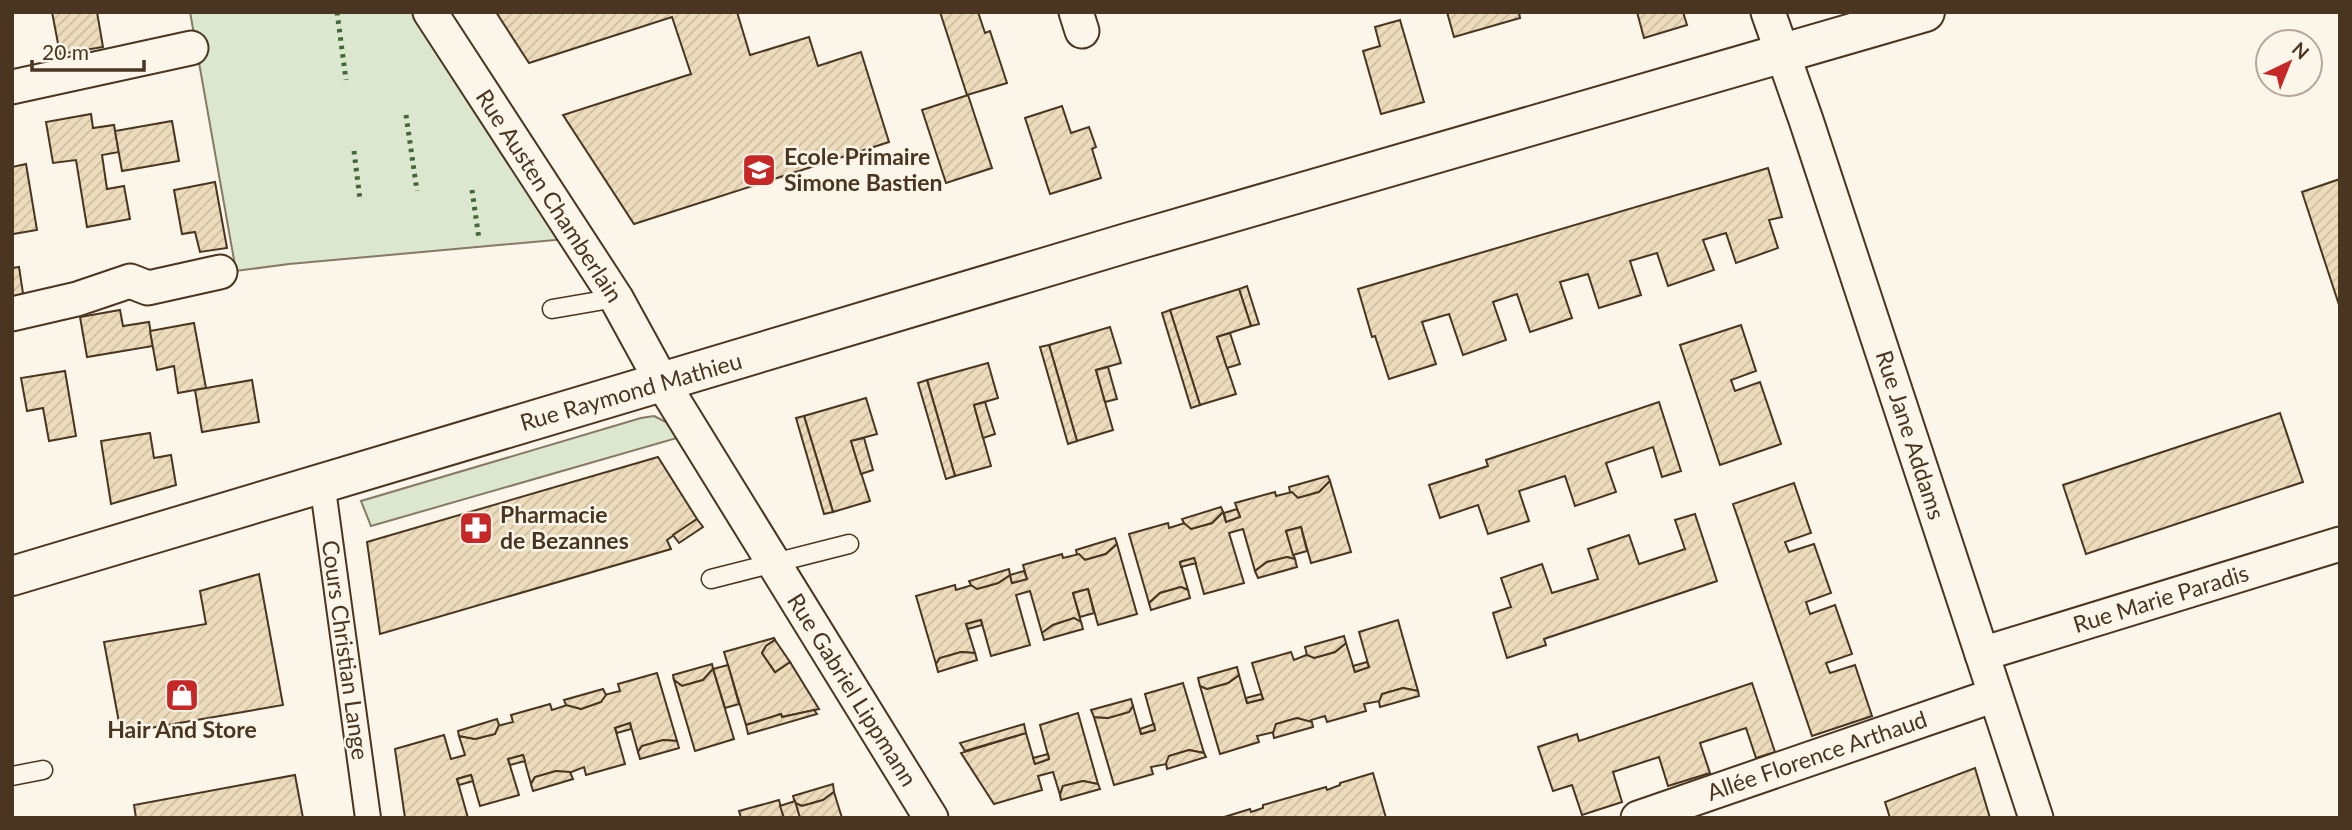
<svg xmlns="http://www.w3.org/2000/svg" width="2352" height="830" viewBox="0 0 2352 830" font-family="Lato,sans-serif">
  <defs>
    <pattern id="building-hatch" width="6" height="6" patternUnits="userSpaceOnUse" patternTransform="scale(1.75)"><rect width="6" height="6" fill="#ecdcbc"/><path d="M-1 1l2-2M0 6l6-6M5 7l2-2" fill="none" stroke="#ccbda1"/></pattern>
  </defs>
  <rect width="100%" height="100%" fill="#fbf6e9"/>
  <g fill="#dce7d0" stroke="#887966" stroke-width="2">
    <path d="M190 12H429L578 238 289 264 236 271Z"/>
    <path d="M654 416 666 422 677 438 371 526 361 501 641 418Z"/>
  </g>
  <g fill="url(#building-hatch)" stroke="#4a3520" stroke-width="2">
    <path d="M52 12H97L103 47 60 54Z"/>
    <path d="M496 12H737L750 55 809 37 818 66 861 52 889 142 634 224 563 115 691 74 672 17 529 63Z"/>
    <path d="M940 12H978L985 33 990 31 1007 83 967 95Z"/>
    <path d="M1447 12H1519L1520 18 1454 37Z"/>
    <path d="M1637 12H1683L1687 25 1644 38Z"/>
    <path d="M1400 20 1424 102 1381 114 1363 51 1380 46 1375 27Z"/>
    <path d="M968 95 992 168 946 183 922 110Z"/>
    <path d="M1062 106 1071 133 1089 127 1096 147 1092 149 1101 178 1050 194 1025 118Z"/>
    <path d="M91 114 93 128 114 125 119 152 102 155 107 189 124 186 130 219 87 227 76 160 53 163 46 122Z"/>
    <path d="M172 121 179 161 122 171 115 131Z"/>
    <path d="M26 164 37 230 13 234 12 167Z"/>
    <path d="M1768 168 1782 217 1769 220 1778 248 1736 263 1726 233 1703 240 1714 270 1668 286 1657 253 1630 261 1641 295 1599 308 1588 274 1560 282 1572 318 1530 332 1517 294 1493 302 1506 340 1463 355 1449 314 1422 322 1436 364 1389 379 1375 336 1372 337 1358 289Z"/>
    <path d="M2340 179V308L2302 192Z"/>
    <path d="M215 182 227 248 200 252 195 232 182 234 174 190Z"/>
    <path d="M19 267 24 300 12 302V268Z"/>
    <path d="M1247 286 1259 324 1251 326 1239 289Z"/>
    <path d="M1239 289 1251 326 1217 337 1236 394 1200 405 1170 310Z"/>
    <path d="M120 310 123 326 149 322 153 346 87 357 80 317Z"/>
    <path d="M1170 310 1200 405 1191 408 1162 313Z"/>
    <path d="M194 323 206 388 178 393 174 366 157 370 150 331Z"/>
    <path d="M1741 325 1756 371 1731 380 1735 391 1760 382 1781 444 1720 465 1680 345Z"/>
    <path d="M1110 327 1121 363 1096 370 1113 430 1077 441 1049 345Z"/>
    <path d="M1230 333 1240 364 1227 368 1217 337Z"/>
    <path d="M1049 345 1077 441 1068 444 1040 347Z"/>
    <path d="M988 363 998 398 974 405 991 466 955 476 927 380Z"/>
    <path d="M1108 367 1117 399 1105 402 1096 370Z"/>
    <path d="M65 371 76 436 49 441 43 408 27 411 21 378Z"/>
    <path d="M252 380 259 422 202 432 195 390Z"/>
    <path d="M927 380 955 476 946 479 918 383Z"/>
    <path d="M866 398 877 434 851 441 870 501 833 512 804 416Z"/>
    <path d="M985 402 995 434 983 438 974 405Z"/>
    <path d="M1659 402 1681 471 1662 477 1653 447 1606 463 1616 492 1575 506 1565 476 1519 491 1529 521 1488 534 1478 505 1440 518 1429 485 1488 466 1486 460Z"/>
    <path d="M2280 413 2303 482 2086 554 2063 485Z"/>
    <path d="M804 416 833 512 824 514 796 418Z"/>
    <path d="M150 433 154 458 171 455 176 485 111 504 101 441Z"/>
    <path d="M864 438 873 470 861 474 851 441Z"/>
    <path d="M658 457 697 519 667 540 671 549 380 634 367 542Z"/>
    <path d="M1328 476 1330 481 1319 492 1298 498 1290 492 1289 487Z"/>
    <path d="M1330 481 1351 552 1311 563 1301 527 1286 531 1295 559 1287 557 1267 562 1255 571 1243 529 1229 533 1244 583 1204 594 1194 558 1180 562 1188 590 1181 587 1160 593 1149 603 1129 534 1168 523 1169 528 1185 523 1191 529 1212 523 1223 512 1226 522 1240 517 1235 503 1275 492 1276 496 1292 492 1298 498 1319 492Z"/>
    <path d="M1794 483 1811 533 1785 542 1789 552 1814 544 1831 593 1806 602 1810 614 1835 605 1852 654 1826 663 1830 673 1855 665 1872 716 1812 736 1733 504Z"/>
    <path d="M1221 507 1223 512 1212 523 1191 529 1184 523 1182 519Z"/>
    <path d="M1237 509 1240 517 1226 522 1224 513Z"/>
    <path d="M1695 514 1717 581 1544 639 1546 645 1507 658 1493 613 1511 607 1501 578 1542 564 1552 593 1598 579 1588 549 1629 535 1639 564 1685 549 1675 520Z"/>
    <path d="M697 519 703 527 679 543 673 535Z"/>
    <path d="M1301 527 1307 551 1293 555 1286 531Z"/>
    <path d="M1115 538 1117 544 1106 554 1085 560 1077 555 1076 550Z"/>
    <path d="M1117 544 1137 614 1098 625 1088 589 1073 593 1081 622 1074 618 1053 625 1042 633 1030 591 1016 595 1030 645 991 656 981 620 966 624 975 653 961 652 940 658 936 664 916 596 955 585 956 590 972 585 977 589 998 583 1010 575 1012 583 1027 579 1023 565 1062 554 1063 558 1079 554 1085 560 1106 554Z"/>
    <path d="M1287 557 1295 559 1297 567 1258 578 1255 571 1267 562Z"/>
    <path d="M1194 558 1196 563 1181 567 1180 562Z"/>
    <path d="M1009 569 1010 575 998 583 977 589 971 585 969 581Z"/>
    <path d="M1024 571 1027 579 1012 583 1010 575Z"/>
    <path d="M259 574 283 705 121 733 104 642 206 624 200 591Z"/>
    <path d="M1181 587 1188 590 1190 598 1151 610 1149 603 1160 593Z"/>
    <path d="M1088 589 1094 613 1080 617 1073 593Z"/>
    <path d="M1074 618 1081 622 1083 629 1044 640 1042 633 1053 625Z"/>
    <path d="M981 620 982 625 968 629 966 624Z"/>
    <path d="M1398 620 1418 691 1403 688 1382 694 1380 701 1364 704 1366 711 1327 722 1325 716 1311 720 1310 722 1297 718 1276 724 1274 732 1257 736 1259 742 1220 754 1200 686 1207 689 1228 683 1239 675 1247 703 1263 699 1252 663 1291 652 1294 660 1309 654 1314 658 1335 652 1346 643 1355 672 1369 667 1359 632Z"/>
    <path d="M1344 636 1346 643 1335 652 1314 658 1307 655 1305 647Z"/>
    <path d="M774 638 775 640 766 646 762 653 775 672 790 662 819 709 782 717 781 714 746 725 724 652Z"/>
    <path d="M775 640 790 662 775 672 762 653 766 646Z"/>
    <path d="M961 652 975 653 977 660 938 672 936 664 940 658Z"/>
    <path d="M1367 662 1369 667 1355 672 1353 666Z"/>
    <path d="M712 664 713 669 703 680 682 686 674 680 673 675Z"/>
    <path d="M728 665 739 704 725 708 713 669Z"/>
    <path d="M1237 667 1239 675 1228 683 1207 689 1200 686 1198 678Z"/>
    <path d="M713 669 734 739 695 751 674 680 682 686 703 680Z"/>
    <path d="M657 673 677 741 663 740 642 746 638 752 630 723 615 728 625 764 586 775 584 767 569 773 556 771 535 777 531 784 523 755 508 759 519 795 480 806 471 775 457 779 468 818H405L395 749 444 735 451 759 465 755 459 736 475 739 495 734 497 726 513 722 511 715 550 704 552 710 567 705 581 709 601 702 604 695 620 691 618 684Z"/>
    <path d="M1183 683 1204 753 1189 750 1169 756 1167 764 1151 767 1153 774 1114 785 1094 717 1108 718 1129 712 1133 706 1141 734 1155 730 1145 694Z"/>
    <path d="M1752 683 1775 752 1756 758 1746 728 1700 743 1710 773 1668 786 1659 757 1613 772 1622 802 1582 815 1572 785 1553 791 1538 747 1577 734 1579 741Z"/>
    <path d="M1403 688 1418 691 1419 696 1380 707 1379 702 1382 694Z"/>
    <path d="M603 689 606 695 601 702 581 709 566 705 564 700Z"/>
    <path d="M1261 694 1263 699 1247 703 1246 698Z"/>
    <path d="M1131 699 1133 706 1129 712 1108 718 1094 717 1091 710Z"/>
    <path d="M814 710 817 714 748 734 746 725 781 714 782 717Z"/>
    <path d="M1078 713 1098 784 1083 781 1063 786 1060 795 1053 772 1038 776 1042 790 994 804 961 753 1026 733 1035 764 1049 759 1040 725Z"/>
    <path d="M1297 718 1312 722 1313 727 1274 738 1273 733 1276 724Z"/>
    <path d="M497 719 499 725 495 734 475 739 459 736 458 731Z"/>
    <path d="M630 723 631 729 617 733 615 728Z"/>
    <path d="M1024 724 1026 733 965 751 960 743Z"/>
    <path d="M1154 724 1155 730 1141 734 1140 729Z"/>
    <path d="M663 740 677 741 679 748 640 759 638 752 642 746Z"/>
    <path d="M1189 750 1204 753 1206 757 1167 769 1166 763 1169 756Z"/>
    <path d="M1048 754 1049 759 1035 764 1033 758Z"/>
    <path d="M523 755 525 761 510 765 508 759Z"/>
    <path d="M1975 768 1990 818H1890L1885 802Z"/>
    <path d="M556 771 570 772 573 779 533 791 531 784 535 777Z"/>
    <path d="M1373 773 1386 818H1221L1250 809 1251 812 1263 808V805L1326 787 1327 790 1340 785V783Z"/>
    <path d="M295 775 303 818H136L134 805Z"/>
    <path d="M471 775 473 781 459 785 457 779Z"/>
    <path d="M1083 781 1098 784 1100 789 1061 800 1060 795 1063 786Z"/>
    <path d="M833 784 834 792 823 800 802 806 795 803 793 796Z"/>
    <path d="M834 792 842 818H800L795 803 802 806 823 800Z"/>
    <path d="M779 800 784 818H741L739 811Z"/>
    <path d="M795 801 800 818H784L780 806Z"/>
  </g>
  <g fill="none" stroke-linecap="round" stroke-linejoin="round">
    <g stroke="#4a3520" stroke-width="21">
      <g id="service">
        <path d="M552 309 616 298"/>
        <path d="M711 579 849 544"/>
        <path d="M12 776 43 770"/>
      </g>
    </g>
    <g stroke="#4a3520" stroke-width="28">
      <path id="pedestrian" d="M322 482 368 818"/>
    </g>
    <g stroke="#4a3520" stroke-width="37">
      <g id="minor">
        <path d="M430 12 616 298 662 382 931 818"/>
        <path d="M1076 12 1082 31"/>
        <path d="M1768 12 1806 120 2036 818"/>
        <path d="M12 87 191 48"/>
        <path d="M12 314 77 299 130 281 148 288 220 272"/>
        <path d="M1982 654 2340 544"/>
        <path d="M1638 818 1995 695"/>
      </g>
    </g>
    <g stroke="#4a3520" stroke-width="42">
      <path id="tertiary" d="M12 576 1130 242 1925 12"/>
    </g>
    <use href="#service" stroke="#fbf6e9" stroke-width="18"/>
    <use href="#pedestrian" stroke="#fbf6e9" stroke-width="24"/>
    <use href="#minor" stroke="#fbf6e9" stroke-width="33"/>
    <use href="#tertiary" stroke="#fbf6e9" stroke-width="38"/>
    <g stroke="#436837" stroke-width="5" stroke-dasharray="3.5 5" stroke-linecap="butt">
      <path d="M337 12 346 80"/>
      <path d="M406 115 417 191"/>
      <path d="M354 151 360 200"/>
      <path d="M472 190 479 239"/>
    </g>
  </g>
  <defs>
    <g id="school-square" transform="scale(1.75)"><rect x="-9" y="-9" width="18" height="18" rx="4" fill="#c62828" stroke="#fbf6e9"/><path d="M0-5L7-2L0 1L-7-2ZM-4 1L0 2.5L4 1V4Q0 6-4 4Z" fill="#fff"/></g>
    <g id="pharmacy-square" transform="scale(1.75)"><rect x="-9" y="-9" width="18" height="18" rx="4" fill="#c62828" stroke="#fbf6e9"/><path d="M-2-6h4v4h4v4h-4v4h-4v-4h-4v-4h4Z" fill="#fff"/></g>
    <g id="shop-square" transform="scale(1.75)"><rect x="-9" y="-9" width="18" height="18" rx="4" fill="#c62828" stroke="#fbf6e9"/><path d="M-5-2.5h2.3a2.7 3.5 0 0 1 5.4 0H5L5.5 6h-11ZM-1.5-2.5h3a1.5 2.3 0 0 0-3 0Z" fill="#fff"/></g>
  </defs>
  <g fill-rule="evenodd">
    <use href="#school-square" x="759" y="170"/>
    <use href="#pharmacy-square" x="476" y="528"/>
    <use href="#shop-square" x="182" y="695"/>
  </g>
  <g text-anchor="middle" stroke-width="5" stroke-linejoin="round" paint-order="stroke">
    <g font-size="23" font-weight="bold" fill="#4a3520" stroke="#fbf6e9" text-anchor="start">
      <text x="784" y="165">Ecole Primaire<tspan x="784" dy="26">Simone Bastien</tspan></text>
      <text x="500" y="523">Pharmacie<tspan x="500" dy="26">de Bezannes</tspan></text>
      <text x="182" y="738" text-anchor="middle">Hair And Store</text>
    </g>
    <g font-size="23" fill="#4a3520" stroke="#fbf6e9">
      <text transform="translate(549 196) rotate(57)" y="8">Rue Austen Chamberlain</text>
      <text transform="translate(631 392) rotate(-16)" y="8">Rue Raymond Mathieu</text>
      <text transform="translate(1910 435) rotate(72)" y="8">Rue Jane Addams</text>
      <text transform="translate(2161 599) rotate(-17)" y="8">Rue Marie Paradis</text>
      <text transform="translate(345 650) rotate(82)" y="8">Cours Christian Lange</text>
      <text transform="translate(852 690) rotate(58)" y="8">Rue Gabriel Lippmann</text>
      <text transform="translate(1817 756) rotate(-19)" y="8">Allée Florence Arthaud</text>
    </g>
  </g>
  <rect width="2352" height="830" fill="none" stroke="#4a3520" stroke-width="28"/>
  <g transform="translate(2289 63) rotate(43)"><circle r="33" fill="#fbf6e9" stroke="#b4a999" stroke-width="2"/>
  <path d="M0-5L12 26L0 18L-12 26Z" fill="#c62828"/>
  <text y="-10" font-size="19" font-weight="bold" text-anchor="middle" fill="#4a3520">N</text>
  </g>
  <path d="M32 60v10h112v-10" fill="none" stroke="#4a3520" stroke-width="3.5"/>
  <text x="42" y="60" font-size="21" fill="#4a3520" stroke="#fbf6e9" stroke-width="5" paint-order="stroke">20 m</text>
</svg>
